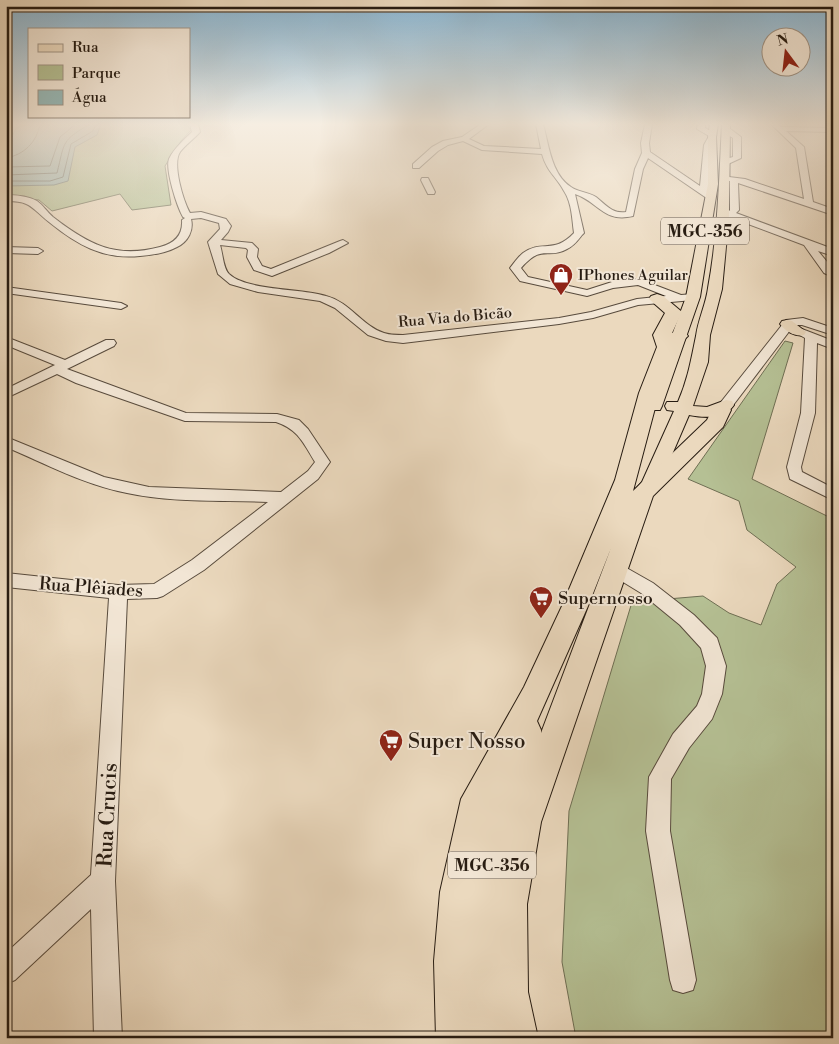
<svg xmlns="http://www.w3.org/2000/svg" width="839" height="1044" viewBox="0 0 839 1044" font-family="'Libre Bodoni',serif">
  <rect width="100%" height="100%" fill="#ebd9be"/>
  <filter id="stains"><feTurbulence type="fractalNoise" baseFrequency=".004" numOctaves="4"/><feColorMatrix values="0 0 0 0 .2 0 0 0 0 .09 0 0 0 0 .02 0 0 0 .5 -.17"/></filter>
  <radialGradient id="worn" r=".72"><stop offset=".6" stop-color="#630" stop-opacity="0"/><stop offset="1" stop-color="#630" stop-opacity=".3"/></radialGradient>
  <g fill="#b5c094" stroke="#6e6e53">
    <path d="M6 124H186L191 130 181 141 165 166 171 205 132 210 120 194 52 211 39 200 6 197Z"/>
    <path d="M785 341 793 343 752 479 833 519V1038H576L562 962 569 811 632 602 703 596 729 613 761 625 777 584 796 567 747 530 739 501 688 479Z"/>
  </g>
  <path fill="#99b9b7" stroke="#6b7a75" d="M31 124H101L97 135 75 147 68 181 54 185 6 186V140L12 137 16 128Z"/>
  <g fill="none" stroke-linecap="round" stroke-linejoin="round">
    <g stroke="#606a64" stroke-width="1">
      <path d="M6 158C24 155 37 142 40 124"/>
      <path d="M6 167 50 166 60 137 76 124"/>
      <path d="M6 175 57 173C65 141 61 141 90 124"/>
      <path d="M6 181H50L63 177 71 144 93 131 96 124"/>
    </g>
    <g stroke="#584b3d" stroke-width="2">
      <g id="minor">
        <path d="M190 124H198L200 132C194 139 185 145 180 152 172 164 183 200 190 213L201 212 226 219 231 226 228 232 221 240 252 243 258 249 257 257 262 266 271 269 340 241 343 240 348 243 329 253 272 276 254 270 247 257 248 250 246 248 220 245C223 254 223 268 229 274 247 291 302 288 326 296 350 302 362 326 384 333 390 335 397 335 403 335L559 318 591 312 637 299 666 296 638 285 613 288 587 296 520 281 510 268C514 263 518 257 523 253 543 239 553 255 574 233 572 219 572 203 564 191 556 176 547 172 542 154L482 150 463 141 448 145 438 151 419 168H413V164L432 147 443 141 462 137 481 124H489L469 139 484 146 541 149 536 124H543C549 145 551 174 571 187 578 192 588 192 596 197 606 205 612 214 626 212L635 169 642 153 641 143 645 124H652L649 143 650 152 700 186 704 145 709 136 697 129 698 124H705V128L716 134 712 145 708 186 715 193 714 199H708L648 158 643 169 633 216C603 223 599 202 575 194L584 233 582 235C578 240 574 246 567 249 547 260 543 243 521 268L528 277 587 290 612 282 639 279 681 295 693 294 699 297 693 300 638 305 593 318 559 324 403 343 386 341 368 335 335 308 320 301 258 292 230 284 218 274 208 242 220 229 219 223 201 218 191 219C194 230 188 242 177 247 166 253 152 255 140 256 103 260 76 244 49 222 31 208 32 201 6 201V195C16 195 28 196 37 201 43 205 47 212 53 217 88 244 115 259 160 247 175 243 183 235 182 220L185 218 183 217C177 207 165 169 169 159 174 148 184 140 192 132Z"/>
        <path d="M771 124H778L781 127 833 128V132L786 131 804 147 813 202 833 209V215L738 183 739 210 736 213 833 249V256L818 251 833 269V277L824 273 804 245 732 218 727 224H721L719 222 730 210V181L721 180V176L745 179 804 199 796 148Z"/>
        <path d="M723 128H729L741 137V158L728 164H722V160L733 157V138L723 132Z"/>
        <path d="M422 178H428L435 192 434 194H428L421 180Z"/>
        <path d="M6 247 38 248 43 251 38 254 6 253Z"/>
        <path d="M6 287 121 303 127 306 121 309 6 293Z"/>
        <path d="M803 318 833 328V335L802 325H794L731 408H721L719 405 721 402 786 320Z"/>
        <path d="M802 329 833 341V349L817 343 815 413 801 467 802 472 833 488V500L790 479 787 467 801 413 805 338 796 333Z"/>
        <path d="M6 337 65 360 106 340H114L116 343 114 346 67 369 186 413 277 414 299 420 308 429 330 462 318 479 204 570 163 596 157 598 127 599 115 881 122 1038H94L91 909 15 980 6 984V953L91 875 109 598 6 587V573L118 585 154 584 192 560 268 502C222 500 173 503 127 493 85 485 46 464 6 447V437L104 477 149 487 281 492 308 471 315 462C304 444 298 429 276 422L185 421 76 383 57 374 6 398V389L55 365 6 345Z"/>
        <path d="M616 562 653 583 694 615 717 638 726 666 722 694 712 719 689 748 671 779 670 831 696 980 693 990 683 993 673 990 670 980 646 831 649 777 673 734 697 706 702 694 706 666 701 648 680 625 641 593 610 574 607 569 610 564Z"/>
      </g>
    </g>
    <g stroke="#271c12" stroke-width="2">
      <g id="major">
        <path d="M710 124H718L716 137 718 184 700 297 662 406 660 410H648L646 406 686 297 708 184V137Z"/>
        <path d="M722 124H730L729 215 722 289 710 335 708 362 693 406 707 407 726 400 732 401 734 405C725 419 704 418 689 415L659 485C654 494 649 496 639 494L636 489 642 482 674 411 667 410 665 406 667 402H678C688 379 691 360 696 336 698 320 706 304 708 288 718 234 719 179 722 124Z"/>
        <path d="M787 320 792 321 806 332 804 335C795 337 785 331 780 324L782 321Z"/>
      </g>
    </g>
    <g stroke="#271c12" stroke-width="2">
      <path id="highway" d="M657 294 663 296 682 312 672 333 679 331 685 332 688 336 674 349 670 359 659 393 633 491 707 420 714 406 721 404 728 406 731 410 723 427 653 496 541 822 527 904 528 992 538 1038H436L434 961 440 892 461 799 524 687 562 606 615 480 639 393 657 347 653 335 665 313 649 299 651 296ZM611 548 541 733V730L537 721 588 606Z"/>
    </g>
    <use href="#minor" fill="#f2e6d5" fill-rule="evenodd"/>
    <use href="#major" fill="#ebd9be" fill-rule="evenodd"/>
    <use href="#highway" fill="#ebd9be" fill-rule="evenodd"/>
  </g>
  <linearGradient id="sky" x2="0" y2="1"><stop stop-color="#88b6d4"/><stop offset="0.46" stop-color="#f6eee2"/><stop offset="1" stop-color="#f6eee2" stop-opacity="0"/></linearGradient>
  <rect width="839" height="270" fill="url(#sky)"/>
  <defs>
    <g id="shop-pin" transform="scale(1.25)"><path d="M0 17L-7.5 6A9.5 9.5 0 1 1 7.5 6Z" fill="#8f2418" stroke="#f2e6d5"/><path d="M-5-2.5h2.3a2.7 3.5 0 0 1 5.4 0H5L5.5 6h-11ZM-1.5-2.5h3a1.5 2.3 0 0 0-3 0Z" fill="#fff"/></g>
    <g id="supermarket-pin" transform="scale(1.25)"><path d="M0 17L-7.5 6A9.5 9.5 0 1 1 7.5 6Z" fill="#8f2418" stroke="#f2e6d5"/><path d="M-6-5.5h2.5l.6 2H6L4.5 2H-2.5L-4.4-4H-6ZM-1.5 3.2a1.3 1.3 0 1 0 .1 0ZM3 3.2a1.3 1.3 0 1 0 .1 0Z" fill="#fff"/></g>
  </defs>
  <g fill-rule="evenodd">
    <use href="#shop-pin" x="561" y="275"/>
    <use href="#supermarket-pin" x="541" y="598"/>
    <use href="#supermarket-pin" x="391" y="741"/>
  </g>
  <g text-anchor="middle" stroke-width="4" stroke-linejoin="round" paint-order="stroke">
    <g font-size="15" fill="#271c12" stroke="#f2e6d5" text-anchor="start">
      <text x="578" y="280">IPhones Aguilar</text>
    </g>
    <g font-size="15" fill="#271c12" stroke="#f2e6d5">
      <text transform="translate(455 317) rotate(-5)" y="5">Rua Via do Bicão</text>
    </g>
    <g fill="#f2e6d5" stroke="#64594c" stroke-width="1">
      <rect x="661" y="217.5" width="88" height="27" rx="4"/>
      <rect x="448" y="851.5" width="88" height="27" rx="4"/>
    </g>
    <g font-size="16" font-weight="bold" fill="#271c12">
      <text x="705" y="237">MGC-356</text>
      <text x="492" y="871">MGC-356</text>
    </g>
    <g font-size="18" fill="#271c12" stroke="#f2e6d5">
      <text transform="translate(91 587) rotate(4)" y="6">Rua Plêiades</text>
    </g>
    <g font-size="18" fill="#271c12" stroke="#f2e6d5" text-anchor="start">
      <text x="558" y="604">Supernosso</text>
    </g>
    <g font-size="21" fill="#271c12" stroke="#f2e6d5" text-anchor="start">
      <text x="408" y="748">Super Nosso</text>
    </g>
    <g font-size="21" fill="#271c12" stroke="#f2e6d5">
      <text transform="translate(107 815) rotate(-87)" y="7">Rua Crucis</text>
    </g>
  </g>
  <rect width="839" height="1044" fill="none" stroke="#ebd9be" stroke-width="25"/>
  <rect x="8" y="8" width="824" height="1029" fill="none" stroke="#271c12" stroke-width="2.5"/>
  <rect x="12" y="12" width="814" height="1019" fill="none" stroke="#271c12"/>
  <rect x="28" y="28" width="162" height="90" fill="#f2e6d5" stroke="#a19587"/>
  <rect x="38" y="44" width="25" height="8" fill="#ebd9be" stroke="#a19587"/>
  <text x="72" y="52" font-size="15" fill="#271c12">Rua</text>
  <rect x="38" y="65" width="25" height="15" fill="#b5c094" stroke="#a19587"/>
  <text x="72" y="78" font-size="15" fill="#271c12">Parque</text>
  <rect x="38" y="90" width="25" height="15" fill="#99b9b7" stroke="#a19587"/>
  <text x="72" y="102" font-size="15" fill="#271c12">Água</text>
  <g transform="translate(786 52) rotate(345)"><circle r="24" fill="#f2e6d5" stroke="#a19587"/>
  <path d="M0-4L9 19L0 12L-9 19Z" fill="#8f2418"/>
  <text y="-8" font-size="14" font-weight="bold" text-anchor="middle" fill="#271c12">N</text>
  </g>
  <rect width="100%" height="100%" filter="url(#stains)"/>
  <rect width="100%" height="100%" fill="url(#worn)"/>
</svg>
